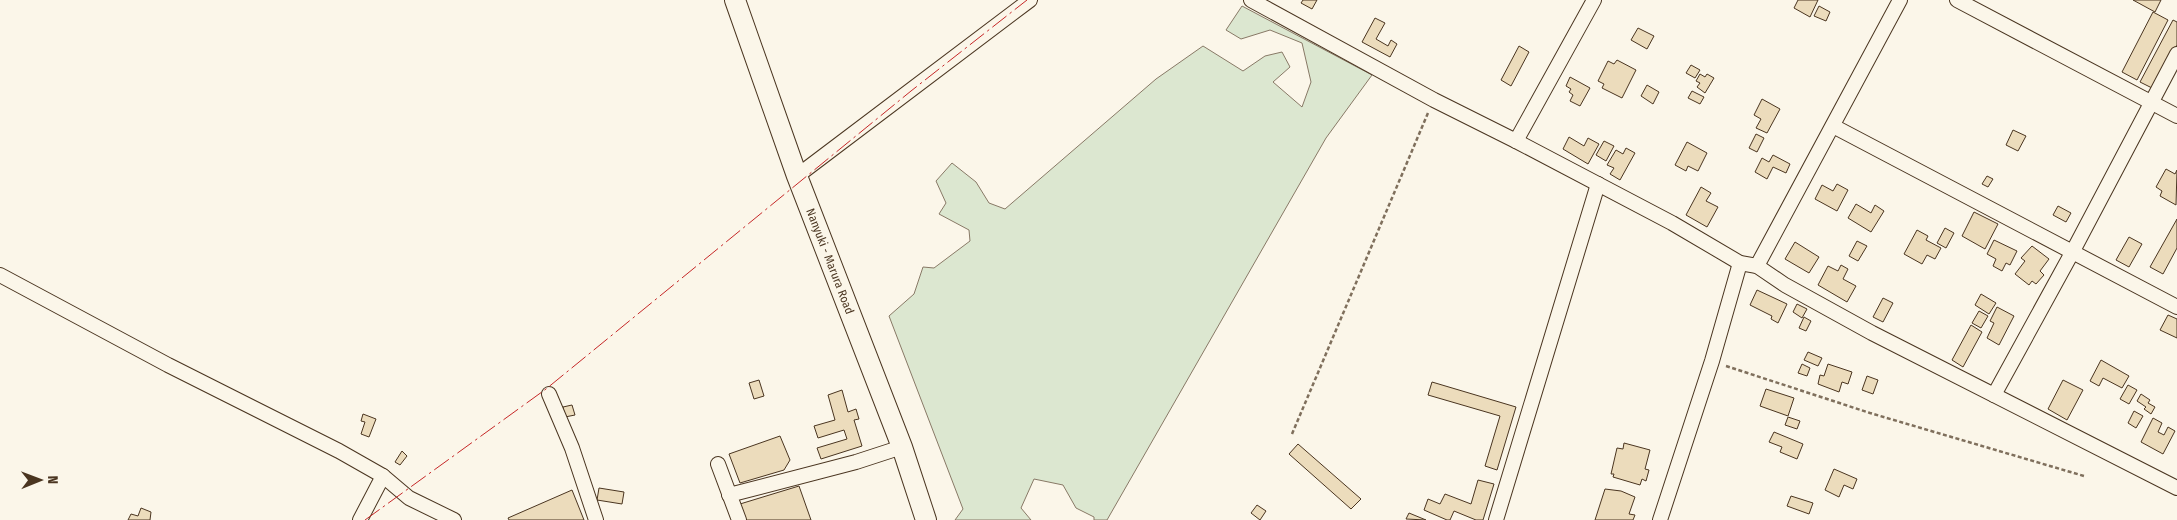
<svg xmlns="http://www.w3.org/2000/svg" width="2177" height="520" viewBox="0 0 2177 520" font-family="'Fira Sans Condensed',sans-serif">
  <rect width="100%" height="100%" fill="#fbf6e9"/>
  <path fill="#dce7d0" stroke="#887966" d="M1242 6 1372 75 1326 138 1107 520H1094V517L1076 508 1063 485 1034 479 1021 508 1031 520H955L963 509 889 316 914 294 923 267 934 268 970 241 969 230 939 214 946 203 936 181 952 163 976 182 989 203 1005 209 1156 79 1203 46 1243 71 1265 56 1282 52 1290 67 1273 82 1302 107 1311 82 1302 43 1270 30 1241 39 1226 30Z"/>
  <g fill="#ecdcbc" stroke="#4a3520">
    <path d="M1303 0H1317L1312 9 1301 3Z"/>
    <path d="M1798 0H1818L1810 17 1794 8Z"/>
    <path d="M2133 0H2161L2155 12Z"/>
    <path d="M1819 6 1830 12 1826 21 1814 16Z"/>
    <path d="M2153 12 2168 20 2137 80 2122 72Z"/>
    <path d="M1375 18 1385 23 1376 39 1388 46 1391 40 1397 44 1390 57 1362 42Z"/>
    <path d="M2173 20 2177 22V45L2154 89 2140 82Z"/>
    <path d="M1638 28 1654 36 1647 49 1631 40Z"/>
    <path d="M1519 46 1529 52 1511 86 1501 80Z"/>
    <path d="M1617 60 1636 70 1622 98 1602 88 1604 84 1598 81 1608 61 1614 64Z"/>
    <path d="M1691 65 1700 70 1695 78 1686 73Z"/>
    <path d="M1700 74 1705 77 1707 74 1714 78 1705 93 1697 87 1700 83 1696 81Z"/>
    <path d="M1570 77 1590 88 1580 106 1570 101 1573 95 1569 92 1571 89 1566 86Z"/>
    <path d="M1647 85 1659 92 1653 104 1641 96Z"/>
    <path d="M1692 91 1704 97 1700 104 1688 98Z"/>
    <path d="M1762 99 1780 109 1767 133 1756 128 1761 119 1754 115Z"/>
    <path d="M2013 130 2026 136 2018 151 2006 145Z"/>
    <path d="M1756 134 1764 138 1757 152 1749 148Z"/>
    <path d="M1569 137 1584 146 1588 138 1599 144 1588 164 1563 149Z"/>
    <path d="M1604 141 1614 146 1606 161 1596 155Z"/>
    <path d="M1687 142 1707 153 1698 171 1688 166 1686 171 1675 165Z"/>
    <path d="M1626 148 1635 153 1620 180 1610 174 1614 168 1607 165 1616 150 1623 154Z"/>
    <path d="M1773 155 1790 164 1786 173 1773 167 1767 179 1755 172 1762 158 1769 162Z"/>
    <path d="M2166 169 2175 174 2177 170 2176 205 2160 196 2162 191 2156 187Z"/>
    <path d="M1987 176 1993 179 1988 187 1982 184Z"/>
    <path d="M1837 184 1848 190 1837 211 1815 199 1822 185 1833 191Z"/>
    <path d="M1701 187 1711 193 1706 201 1718 207 1707 227 1686 215Z"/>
    <path d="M1856 204 1871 213 1875 205 1884 211 1871 232 1848 218Z"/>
    <path d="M2058 206 2071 213 2066 222 2053 215Z"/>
    <path d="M1974 212 1998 224 1985 249 1962 236Z"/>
    <path d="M2177 219V248L2163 274 2150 267Z"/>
    <path d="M1945 228 1954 233 1946 248 1937 243Z"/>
    <path d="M1917 230 1928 236 1926 240 1941 248 1935 259 1927 255 1922 264 1904 254Z"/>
    <path d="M2129 237 2142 244 2129 267 2116 260Z"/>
    <path d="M1994 240 2017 251 2010 265 2006 263 2002 271 1993 266 1996 259 1987 254Z"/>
    <path d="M1857 241 1867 246 1858 261 1849 256Z"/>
    <path d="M1795 242 1819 257 1809 273 1785 259Z"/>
    <path d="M2032 246 2049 259 2040 271 2044 275 2036 284 2032 281 2029 285 2015 274 2025 261 2021 258Z"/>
    <path d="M1841 265 1848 269 1843 279 1856 286 1847 302 1818 285 1828 266 1838 271Z"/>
    <path d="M1757 290 1787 304 1778 323 1771 319 1772 316 1750 305Z"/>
    <path d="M1981 294 1996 303 1989 314 1975 305Z"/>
    <path d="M1883 298 1893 303 1883 322 1873 317Z"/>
    <path d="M1797 304 1807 309 1802 318 1793 312Z"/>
    <path d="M1997 307 2014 316 1999 345 1987 338 1994 323 1990 321Z"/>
    <path d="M1979 311 1988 316 1981 328 1972 323Z"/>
    <path d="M2168 315 2177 319V338L2160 330Z"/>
    <path d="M1804 317 1811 321 1806 331 1799 328Z"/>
    <path d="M1971 325 1982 332 1963 367 1952 360Z"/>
    <path d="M1808 352 1822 358 1818 366 1804 360Z"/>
    <path d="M2101 360 2129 376 2122 388 2103 378 2099 386 2090 381Z"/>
    <path d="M1802 364 1810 368 1807 376 1798 373Z"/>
    <path d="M1828 364 1852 372 1848 384 1842 382 1839 392 1818 384 1820 375 1824 376Z"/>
    <path d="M1867 376 1878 380 1873 394 1862 390Z"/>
    <path d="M759 380 764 396 754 399 749 383Z"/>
    <path d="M2063 380 2083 390 2067 420 2048 409Z"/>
    <path d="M1432 382 1516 407 1497 470 1485 466 1500 416 1428 395Z"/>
    <path d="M2128 385 2137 390 2129 404 2120 399Z"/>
    <path d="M1766 389 1794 398 1788 416 1760 406Z"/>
    <path d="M842 390 848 412 856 409 859 419 854 420 862 446 821 459 817 448 847 439 844 430 818 438 814 426 835 420 828 395Z"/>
    <path d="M2141 394 2150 400 2148 403 2155 407 2151 414 2144 409 2146 407 2137 401Z"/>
    <path d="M572 405 575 415 565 417 563 407Z"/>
    <path d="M2134 411 2143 416 2136 428 2128 423Z"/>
    <path d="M363 414 376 419 369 437 361 434 365 422 361 421Z"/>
    <path d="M1788 417 1800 421 1797 429 1785 425Z"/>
    <path d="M2153 418 2162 423 2158 432 2164 435 2168 427 2175 431 2163 454 2141 442Z"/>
    <path d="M1774 432 1803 444 1797 459 1780 452 1782 447 1769 442Z"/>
    <path d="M780 436 790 460 784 470 740 483 729 454Z"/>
    <path d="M1624 443 1650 450 1645 469 1649 470 1646 481 1642 479 1640 485 1613 477 1614 474H1611L1617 448 1623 449Z"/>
    <path d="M1298 444 1361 499 1351 509 1289 454Z"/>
    <path d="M402 451 407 456 400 465 395 462Z"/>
    <path d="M1834 469 1857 479 1853 489 1844 485 1839 497 1825 490Z"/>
    <path d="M1478 480 1494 484 1483 520H1476L1454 511 1450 520H1447L1424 510 1428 499 1440 504 1445 494 1471 504Z"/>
    <path d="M799 486 811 520H745L740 504Z"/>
    <path d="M599 488 624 492 622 504 597 500Z"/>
    <path d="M1605 489 1621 491 1635 497 1629 514 1635 515 1633 520H1595Z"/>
    <path d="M572 490 584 520H509L508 518Z"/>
    <path d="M1791 496 1813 503 1809 514 1787 506Z"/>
    <path d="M1257 505 1266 511 1260 520 1251 513Z"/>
    <path d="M141 508 151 512 150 520H128L131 514 138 516Z"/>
    <path d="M1409 513 1426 520 1406 519Z"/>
  </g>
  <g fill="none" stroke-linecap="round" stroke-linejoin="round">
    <g stroke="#4a3520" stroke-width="16">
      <g id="street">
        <path d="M1251 0 1434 100 1516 141 1672 223 1740 263 1757 266 1785 285 1872 333 2177 488"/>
        <path d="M1957 0 2177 116"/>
        <path d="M1833 126 2177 307"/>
        <path d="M1516 141 1594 0"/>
        <path d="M797 176 1030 0"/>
        <path d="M1757 266 1900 0"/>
        <path d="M0 275 168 365 339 451 383 476 409 498 454 520"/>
        <path d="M549 394 572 448 596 520"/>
        <path d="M1994 395 2073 251 2177 54"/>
        <path d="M718 464 739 520"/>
        <path d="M729 495 856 462 902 447"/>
        <path d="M360 520 383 476"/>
        <path d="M1496 520 1598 184"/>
        <path d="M1660 520 1712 361 1740 263"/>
      </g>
    </g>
    <g stroke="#4a3520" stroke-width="22">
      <g id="secondary">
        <path id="s1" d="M735 0 797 176 902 447 926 520"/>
      </g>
    </g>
    <g stroke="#7f6f5c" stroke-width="2.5" stroke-dasharray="4 2.5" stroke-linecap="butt">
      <path d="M1726 366 1870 413 2084 476"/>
      <path d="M1292 434 1428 113"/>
    </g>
    <use href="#street" stroke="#fbf6e9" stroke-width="14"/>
    <use href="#secondary" stroke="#fbf6e9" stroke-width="20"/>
    <path stroke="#c62828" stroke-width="1" stroke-dasharray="18 4 2.5 4" stroke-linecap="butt" d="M365 520 546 389 911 91 1027 0"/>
  </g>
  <g text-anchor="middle" stroke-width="4" stroke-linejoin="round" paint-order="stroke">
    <g font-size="12" fill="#4a3520" stroke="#fbf6e9">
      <text dy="4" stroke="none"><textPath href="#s1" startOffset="278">Nanyuki - Marura Road</textPath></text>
    </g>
  </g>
  <g transform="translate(40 480) rotate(89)" stroke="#fbf6e9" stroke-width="4" paint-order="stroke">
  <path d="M0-4L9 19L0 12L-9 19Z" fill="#4a3520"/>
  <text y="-8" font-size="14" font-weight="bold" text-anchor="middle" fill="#4a3520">N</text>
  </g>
</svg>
